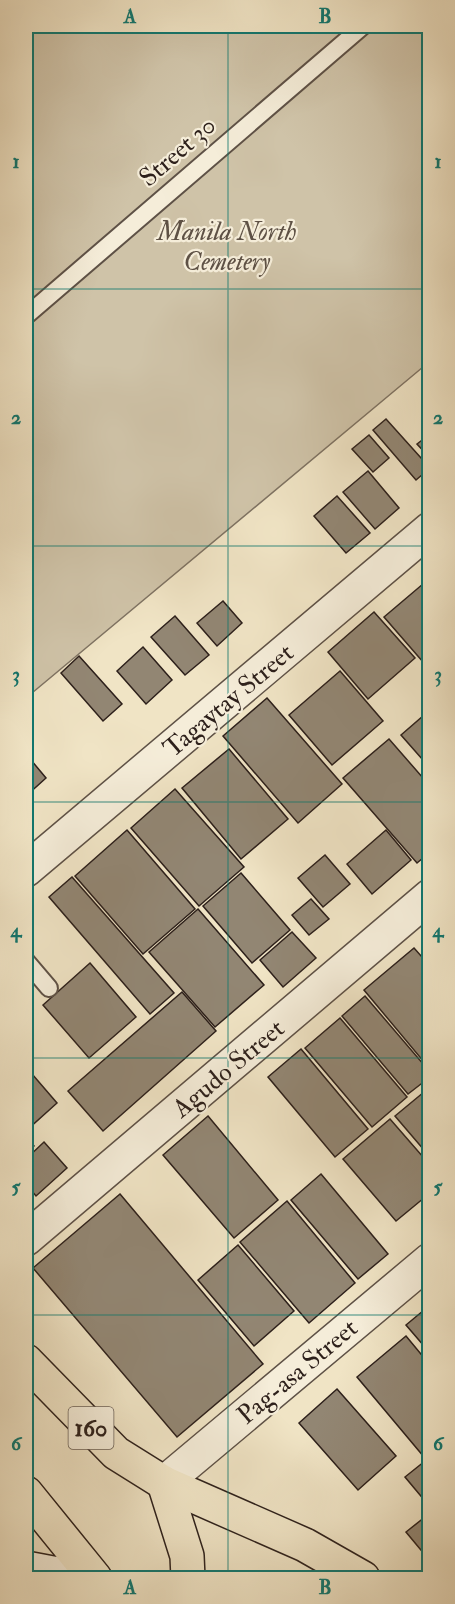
<svg xmlns="http://www.w3.org/2000/svg" width="455" height="1604" viewBox="0 0 455 1604" font-family="'IM FELL Double Pica',serif">
  <rect width="100%" height="100%" fill="#f0e4c5"/>
  <filter id="stains"><feTurbulence type="fractalNoise" baseFrequency=".00333" numOctaves="4"/><feColorMatrix values="0 0 0 0 .2 0 0 0 0 .09 0 0 0 0 .02 0 0 0 .5 -.17"/></filter>
  <radialGradient id="worn" r=".72"><stop offset=".6" stop-color="#630" stop-opacity="0"/><stop offset="1" stop-color="#630" stop-opacity=".3"/></radialGradient>
  <path fill="#cfc3a8" stroke="#7e7262" stroke-width="1.5" d="M26 26H429V362L26 698Z"/>
  <g fill="#928673" stroke="#2d201b" stroke-width="1.5">
    <path d="M386 419 430 468 416 480 373 430Z"/>
    <path d="M430 434V458L417 444Z"/>
    <path d="M369 435 389 458 373 472 352 449Z"/>
    <path d="M368 471 399 508 375 529 343 492Z"/>
    <path d="M337 496 370 533 346 553 314 516Z"/>
    <path d="M430 578V670L384 617Z"/>
    <path d="M223 601 242 623 217 646 197 623Z"/>
    <path d="M374 612 415 658 368 699 328 652Z"/>
    <path d="M175 616 209 655 185 675 151 637Z"/>
    <path d="M143 647 172 680 146 704 117 671Z"/>
    <path d="M79 656 122 704 103 721 61 673Z"/>
    <path d="M340 671 383 721 332 765 289 715Z"/>
    <path d="M267 698 342 784 298 823 223 736Z"/>
    <path d="M430 710V768L401 735Z"/>
    <path d="M389 739 430 786V852L417 863 343 778Z"/>
    <path d="M229 749 288 819 241 859 182 788Z"/>
    <path d="M26 754 46 778 26 796Z"/>
    <path d="M175 789 244 867 199 906 131 828Z"/>
    <path d="M127 830 195 909 143 954 75 876Z"/>
    <path d="M386 830 411 860 372 894 347 864Z"/>
    <path d="M325 855 350 884 323 907 298 878Z"/>
    <path d="M241 873 290 930 252 963 203 906Z"/>
    <path d="M72 877 174 993 150 1014 49 897Z"/>
    <path d="M311 899 329 919 309 935 292 915Z"/>
    <path d="M198 909 264 985 215 1027 149 952Z"/>
    <path d="M292 932 316 958 283 987 260 960Z"/>
    <path d="M430 944V959L422 951Z"/>
    <path d="M414 948 430 966 429 1068 364 990Z"/>
    <path d="M90 963 136 1017 89 1058 43 1005Z"/>
    <path d="M182 992 216 1031 103 1131 68 1091Z"/>
    <path d="M365 996 430 1072V1077L408 1094 342 1016Z"/>
    <path d="M340 1018 407 1097 372 1127 305 1048Z"/>
    <path d="M301 1049 368 1129 335 1157 268 1077Z"/>
    <path d="M26 1067 57 1103 28 1129 26 1126Z"/>
    <path d="M430 1087V1157L395 1116Z"/>
    <path d="M208 1116 278 1200 234 1238 163 1155Z"/>
    <path d="M390 1119 430 1165V1193L396 1221 343 1159Z"/>
    <path d="M26 1136 34 1146 26 1153Z"/>
    <path d="M44 1142 67 1168 36 1196 26 1184V1159Z"/>
    <path d="M321 1174 388 1254 358 1279 291 1200Z"/>
    <path d="M120 1194 263 1364 177 1437 33 1268Z"/>
    <path d="M287 1201 355 1283 309 1323 240 1242Z"/>
    <path d="M238 1245 294 1311 254 1346 198 1280Z"/>
    <path d="M430 1305V1353L406 1325Z"/>
    <path d="M406 1336 430 1365V1453L424 1457 357 1377Z"/>
    <path d="M337 1389 396 1456 358 1490 299 1423Z"/>
    <path d="M430 1457V1507L405 1477Z"/>
    <path d="M430 1513V1561L406 1532Z"/>
  </g>
  <g fill="none" stroke-linecap="round" stroke-linejoin="round">
    <g stroke="#5e5146" stroke-width="20">
      <g id="lane">
        <path d="M26 316 363 26"/>
        <path d="M26 961 49 988"/>
      </g>
    </g>
    <g stroke="#5e5146" stroke-width="36">
      <g id="street">
        <path d="M26 870 430 529"/>
        <path d="M26 1239 430 896"/>
        <path d="M164 1483 430 1260"/>
      </g>
    </g>
    <g stroke="#2d201b" stroke-width="36">
      <path id="secondary" d="M26 1568 79 1578"/>
    </g>
    <g stroke="#2d201b" stroke-width="36">
      <g id="primary">
        <path d="M26 1361 116 1453 164 1483 305 1545 363 1578"/>
        <path d="M164 1483 187 1556 188 1578"/>
        <path d="M26 1493 95 1578"/>
      </g>
    </g>
    <use href="#lane" stroke="#f5edd9" stroke-width="16"/>
    <use href="#street" stroke="#f5edd9" stroke-width="33"/>
    <use href="#secondary" stroke="#f5edd9" stroke-width="33"/>
    <use href="#primary" stroke="#f0e4c5" stroke-width="33"/>
  </g>
  <path fill="none" stroke="#0f766e" stroke-width="1.5" stroke-opacity="0.55" d="M228 26V1578M26 289H430M26 546H430M26 802H430M26 1058H430M26 1315H430"/>
  <g text-anchor="middle" stroke-width="4.5" stroke-linejoin="round" paint-order="stroke">
    <rect fill="#f5edd9" stroke="#695e54" stroke-width="1.5" x="68.5" y="1407" width="45" height="42" rx="4.5"/>
    <g font-size="24" font-weight="bold" fill="#2d201b">
      <text x="91" y="1436">160</text>
    </g>
    <g font-size="26" fill="#2d201b" stroke="#f5edd9">
      <text transform="translate(177 151) rotate(-41)" y="9">Street 30</text>
      <text transform="translate(228 700) rotate(-40)" y="9">Tagaytay Street</text>
      <text transform="translate(228 1068) rotate(-40)" y="9">Agudo Street</text>
      <text transform="translate(297 1371) rotate(-40)" y="9">Pag-asa Street</text>
    </g>
    <g font-size="26" font-style="italic" fill="#5e5145" stroke="#f5edd9">
      <text x="227" y="240">Manila North<tspan x="227" dy="30">Cemetery</tspan></text>
    </g>
  </g>
  <rect width="455" height="1604" fill="none" stroke="#f0e4c5" stroke-width="66"/>
  <rect x="33" y="33" width="389" height="1538" fill="none" stroke="#0f766e" stroke-width="2"/>
  <g font-size="20" text-anchor="middle" font-weight="bold" fill="#0f766e">
    <text x="130" y="23">A</text>
    <text x="325" y="23">B</text>
    <text x="16" y="168">1</text>
    <text x="438" y="168">1</text>
    <text x="16" y="424">2</text>
    <text x="438" y="424">2</text>
    <text x="16" y="681">3</text>
    <text x="438" y="681">3</text>
    <text x="16" y="937">4</text>
    <text x="438" y="937">4</text>
    <text x="16" y="1193">5</text>
    <text x="438" y="1193">5</text>
    <text x="16" y="1450">6</text>
    <text x="438" y="1450">6</text>
    <text x="130" y="1594">A</text>
    <text x="325" y="1594">B</text>
  </g>
  <rect width="100%" height="100%" filter="url(#stains)"/>
  <rect width="100%" height="100%" fill="url(#worn)"/>
</svg>
